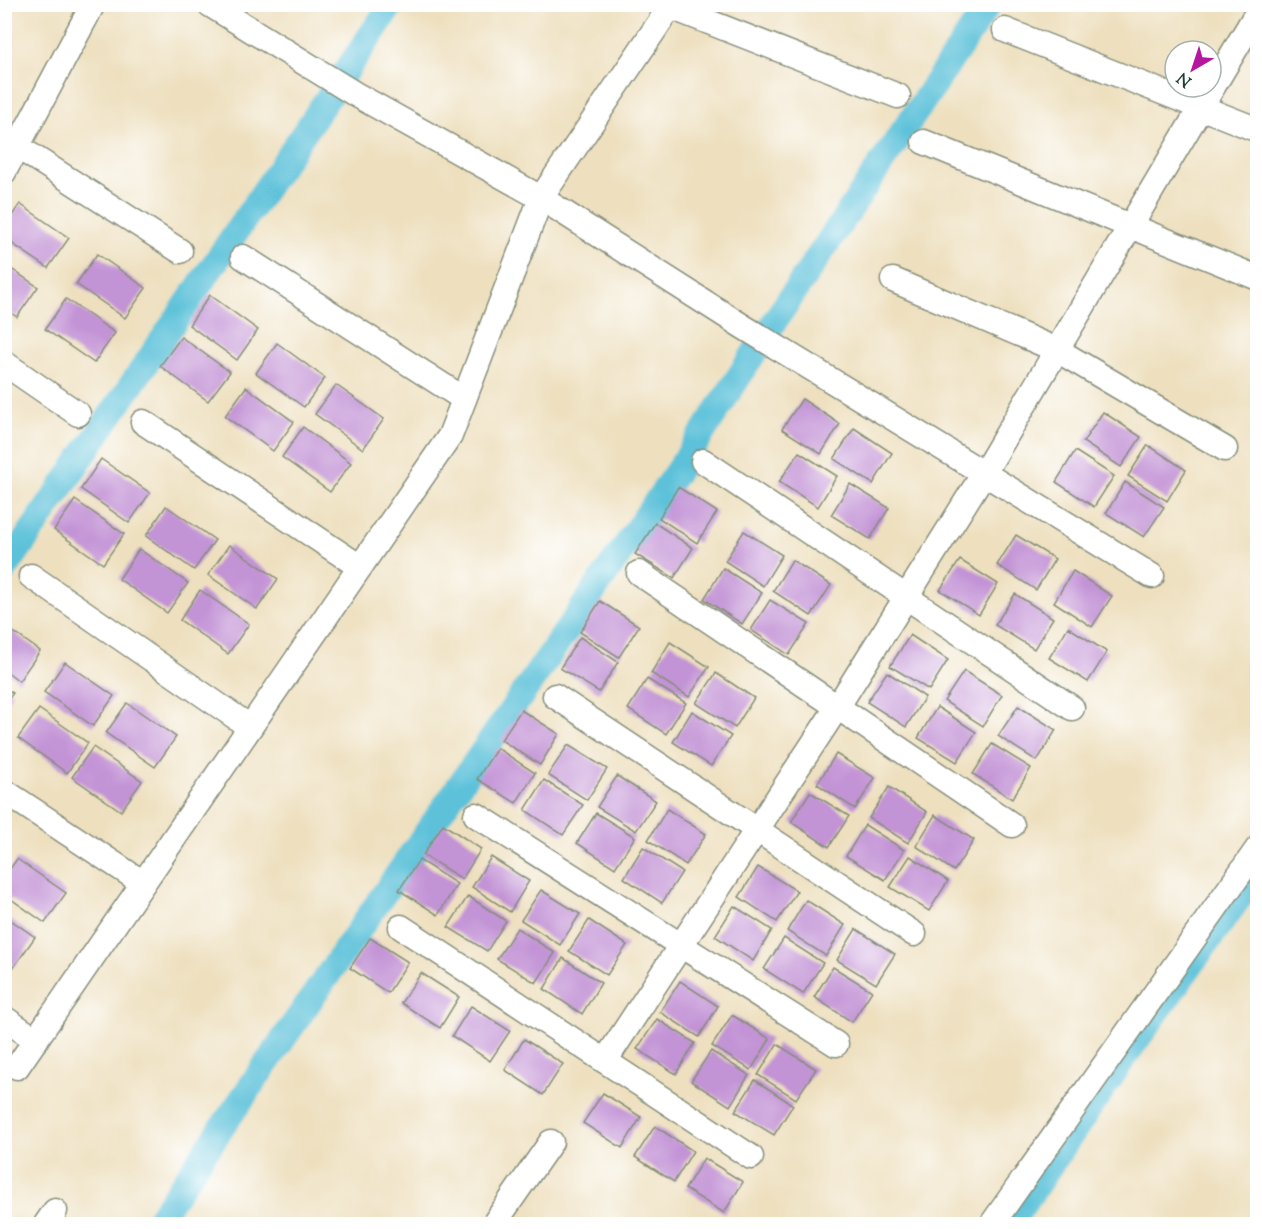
<svg xmlns="http://www.w3.org/2000/svg" width="1262" height="1229" viewBox="0 0 1262 1229" font-family="'Sorts Mill Goudy',serif">
  <rect width="100%" height="100%" fill="#fff"/>
  <filter id="ink" filterUnits="userSpaceOnUse"><feTurbulence type="fractalNoise" baseFrequency=".0167" numOctaves="2"/><feDisplacementMap in="SourceGraphic" scale="12" xChannelSelector="R" yChannelSelector="G"/><feConvolveMatrix kernelMatrix="1 2 1 2 8 2 1 2 1" color-interpolation-filters="sRGB"/></filter>
  <filter id="wash" filterUnits="userSpaceOnUse"><feTurbulence type="fractalNoise" baseFrequency=".008" numOctaves="4" result="noise"/><feDisplacementMap in="SourceGraphic" scale="24" xChannelSelector="R" yChannelSelector="G"/><feGaussianBlur stdDeviation="1.35" result="paint"/><feColorMatrix in="noise" values="0 0 0 0 0 0 0 0 0 0 0 0 0 0 0 0 0 1.4 0 .05"/><feComposite in="paint" operator="in"/></filter>
  <g filter="url(#wash)">
    <rect width="100%" height="100%" fill="#eee0bf"/>
    <g fill="none" stroke-linecap="round" stroke-linejoin="round">
      <g stroke="#5bc1d9" stroke-width="26">
        <path d="M4 571 392 4"/>
        <path d="M155 1224 689 454 776 319 989 4"/>
        <path d="M1010 1224 1129 1051 1258 872"/>
      </g>
    </g>
    <g id="blocks">
      <g fill="#c293d5">
        <path d="M20 204 69 238 48 268 4 238V227Z"/>
        <path d="M97 254 146 288 125 318 76 284Z"/>
        <path d="M4 264 38 287 17 317 4 308Z"/>
        <path d="M210 295 258 330 237 360 189 325Z"/>
        <path d="M66 299 115 333 94 363 45 329Z"/>
        <path d="M181 337 230 372 208 401 160 366Z"/>
        <path d="M277 343 325 378 304 407 256 373Z"/>
        <path d="M336 385 384 419 363 449 315 414Z"/>
        <path d="M246 387 294 422 273 451 225 416Z"/>
        <path d="M802 399 840 424 821 454 782 429Z"/>
        <path d="M1103 412 1141 437 1121 467 1083 442Z"/>
        <path d="M303 427 351 463 330 492 282 457Z"/>
        <path d="M854 428 892 453 873 484 834 459Z"/>
        <path d="M1148 445 1186 470 1167 501 1128 476Z"/>
        <path d="M1075 451 1114 476 1094 507 1056 482Z"/>
        <path d="M799 452 837 476 818 507 779 482Z"/>
        <path d="M101 459 150 493 129 523 81 489Z"/>
        <path d="M1125 482 1164 507 1144 537 1106 513Z"/>
        <path d="M850 484 889 508 870 539 831 515Z"/>
        <path d="M678 487 717 512 697 543 659 518Z"/>
        <path d="M75 500 124 534 103 564 54 530Z"/>
        <path d="M166 506 215 540 194 570 146 536Z"/>
        <path d="M655 523 693 548 674 578 635 554Z"/>
        <path d="M744 531 782 555 763 586 725 561Z"/>
        <path d="M1016 535 1055 559 1036 590 997 565Z"/>
        <path d="M229 545 278 579 257 609 208 575Z"/>
        <path d="M139 549 188 583 167 613 119 579Z"/>
        <path d="M792 560 831 585 811 616 773 591Z"/>
        <path d="M960 560 998 584 979 615 940 590Z"/>
        <path d="M723 568 762 593 742 624 704 599Z"/>
        <path d="M1073 571 1112 596 1092 627 1054 602Z"/>
        <path d="M200 590 249 624 228 654 180 620Z"/>
        <path d="M1015 594 1053 618 1034 649 995 625Z"/>
        <path d="M770 600 809 624 789 655 751 630Z"/>
        <path d="M600 601 639 626 619 657 580 632Z"/>
        <path d="M5 626 40 651 19 681 5 670Z"/>
        <path d="M1068 627 1107 652 1088 682 1049 658Z"/>
        <path d="M910 635 948 660 929 690 890 666Z"/>
        <path d="M580 637 618 662 599 692 560 668Z"/>
        <path d="M670 642 709 667 689 697 651 673Z"/>
        <path d="M65 662 114 696 93 726 44 692Z"/>
        <path d="M964 671 1002 695 983 726 944 701Z"/>
        <path d="M887 672 925 697 906 727 867 702Z"/>
        <path d="M716 673 754 698 735 728 696 703Z"/>
        <path d="M647 679 686 703 666 734 628 709Z"/>
        <path d="M4 688 13 693 4 705Z"/>
        <path d="M127 703 176 737 155 767 106 733Z"/>
        <path d="M1018 706 1056 730 1037 761 998 736Z"/>
        <path d="M937 707 976 732 957 762 918 738Z"/>
        <path d="M39 709 88 743 67 773 18 738Z"/>
        <path d="M521 710 559 734 540 765 501 740Z"/>
        <path d="M692 711 731 736 711 766 673 742Z"/>
        <path d="M992 744 1031 768 1012 799 973 774Z"/>
        <path d="M568 745 607 769 587 800 548 775Z"/>
        <path d="M93 747 142 781 121 811 72 777Z"/>
        <path d="M497 748 535 773 516 803 477 779Z"/>
        <path d="M836 754 875 778 855 809 817 784Z"/>
        <path d="M617 776 656 801 636 831 597 807Z"/>
        <path d="M544 780 583 805 563 835 525 810Z"/>
        <path d="M889 787 927 812 908 843 869 818Z"/>
        <path d="M810 792 849 816 829 847 791 822Z"/>
        <path d="M667 809 706 834 686 865 648 840Z"/>
        <path d="M596 813 635 837 615 868 577 843Z"/>
        <path d="M935 815 974 840 954 871 916 846Z"/>
        <path d="M443 824 481 849 462 879 423 855Z"/>
        <path d="M865 825 904 850 885 880 846 856Z"/>
        <path d="M643 847 682 872 662 903 624 878Z"/>
        <path d="M910 856 948 881 929 911 890 887Z"/>
        <path d="M491 857 529 881 510 912 472 887Z"/>
        <path d="M17 859 66 893 45 923 4 894V877Z"/>
        <path d="M419 860 457 884 438 915 399 890Z"/>
        <path d="M758 867 797 891 777 922 739 897Z"/>
        <path d="M541 890 580 914 560 945 521 920Z"/>
        <path d="M468 896 506 921 487 951 448 927Z"/>
        <path d="M806 900 845 925 826 956 787 931Z"/>
        <path d="M734 906 772 930 753 961 715 936Z"/>
        <path d="M5 916 35 937 14 967 5 960Z"/>
        <path d="M589 920 627 945 607 975 569 951Z"/>
        <path d="M517 928 555 953 536 983 497 959Z"/>
        <path d="M856 929 895 954 876 984 837 960Z"/>
        <path d="M370 938 408 962 388 993 350 968Z"/>
        <path d="M784 938 823 963 803 994 764 969Z"/>
        <path d="M563 958 601 983 582 1014 544 989Z"/>
        <path d="M833 967 872 991 852 1022 814 997Z"/>
        <path d="M421 973 459 997 440 1028 401 1003Z"/>
        <path d="M680 981 718 1006 699 1037 660 1012Z"/>
        <path d="M471 1006 510 1031 490 1061 452 1036Z"/>
        <path d="M732 1015 770 1039 751 1070 712 1046Z"/>
        <path d="M657 1019 695 1043 676 1074 637 1049Z"/>
        <path d="M524 1039 563 1064 543 1095 505 1070Z"/>
        <path d="M777 1044 816 1069 796 1099 758 1075Z"/>
        <path d="M711 1051 749 1075 730 1106 691 1081Z"/>
        <path d="M755 1080 793 1105 774 1135 735 1111Z"/>
        <path d="M603 1093 641 1117 622 1148 583 1123Z"/>
        <path d="M655 1126 693 1151 674 1182 635 1157Z"/>
        <path d="M704 1158 743 1182 724 1213 685 1189Z"/>
      </g>
    </g>
  </g>
  <g filter="url(#ink)">
    <use href="#blocks" fill-opacity="0" stroke="#868e7a" stroke-width="1.5"/>
    <g fill="none" stroke-linecap="round" stroke-linejoin="round">
      <g stroke="#868e7a" stroke-width="27">
        <g id="minor">
          <path d="M209 4 355 94 541 198 742 326 1152 576"/>
          <path d="M663 4 898 96"/>
          <path d="M1005 30 1258 130"/>
          <path d="M924 142 1258 278"/>
          <path d="M18 147 180 251"/>
          <path d="M4 172 93 4"/>
          <path d="M243 257 464 399"/>
          <path d="M893 280 1057 350 1225 449"/>
          <path d="M4 363 78 414"/>
          <path d="M143 422 360 567"/>
          <path d="M703 461 1072 708"/>
          <path d="M639 573 1012 825"/>
          <path d="M31 576 250 727"/>
          <path d="M555 696 914 934"/>
          <path d="M4 791 143 883"/>
          <path d="M476 815 836 1044"/>
          <path d="M401 927 751 1157"/>
          <path d="M4 1018 36 1040"/>
          <path d="M605 1061 838 706 984 473 1258 11"/>
          <path d="M17 1067 450 436 541 198 672 4"/>
          <path d="M46 1224 55 1211"/>
          <path d="M494 1224 551 1142"/>
          <path d="M992 1224 1258 848"/>
        </g>
      </g>
      <use href="#minor" stroke="#fff" stroke-width="24"/>
    </g>
  </g>
  <rect width="1262" height="1229" fill="none" stroke="#fff" stroke-width="24"/>
  <g transform="translate(1193 69) rotate(219)"><circle r="28" fill="#ffffff" stroke="#a5b1ae" stroke-width="1.5"/>
  <path d="M0-4.5L10 22L0 15L-10 22Z" fill="#b5179e"/>
  <text y="-9" font-size="16" font-weight="bold" text-anchor="middle" fill="#1f3d34">N</text>
  </g>
</svg>
